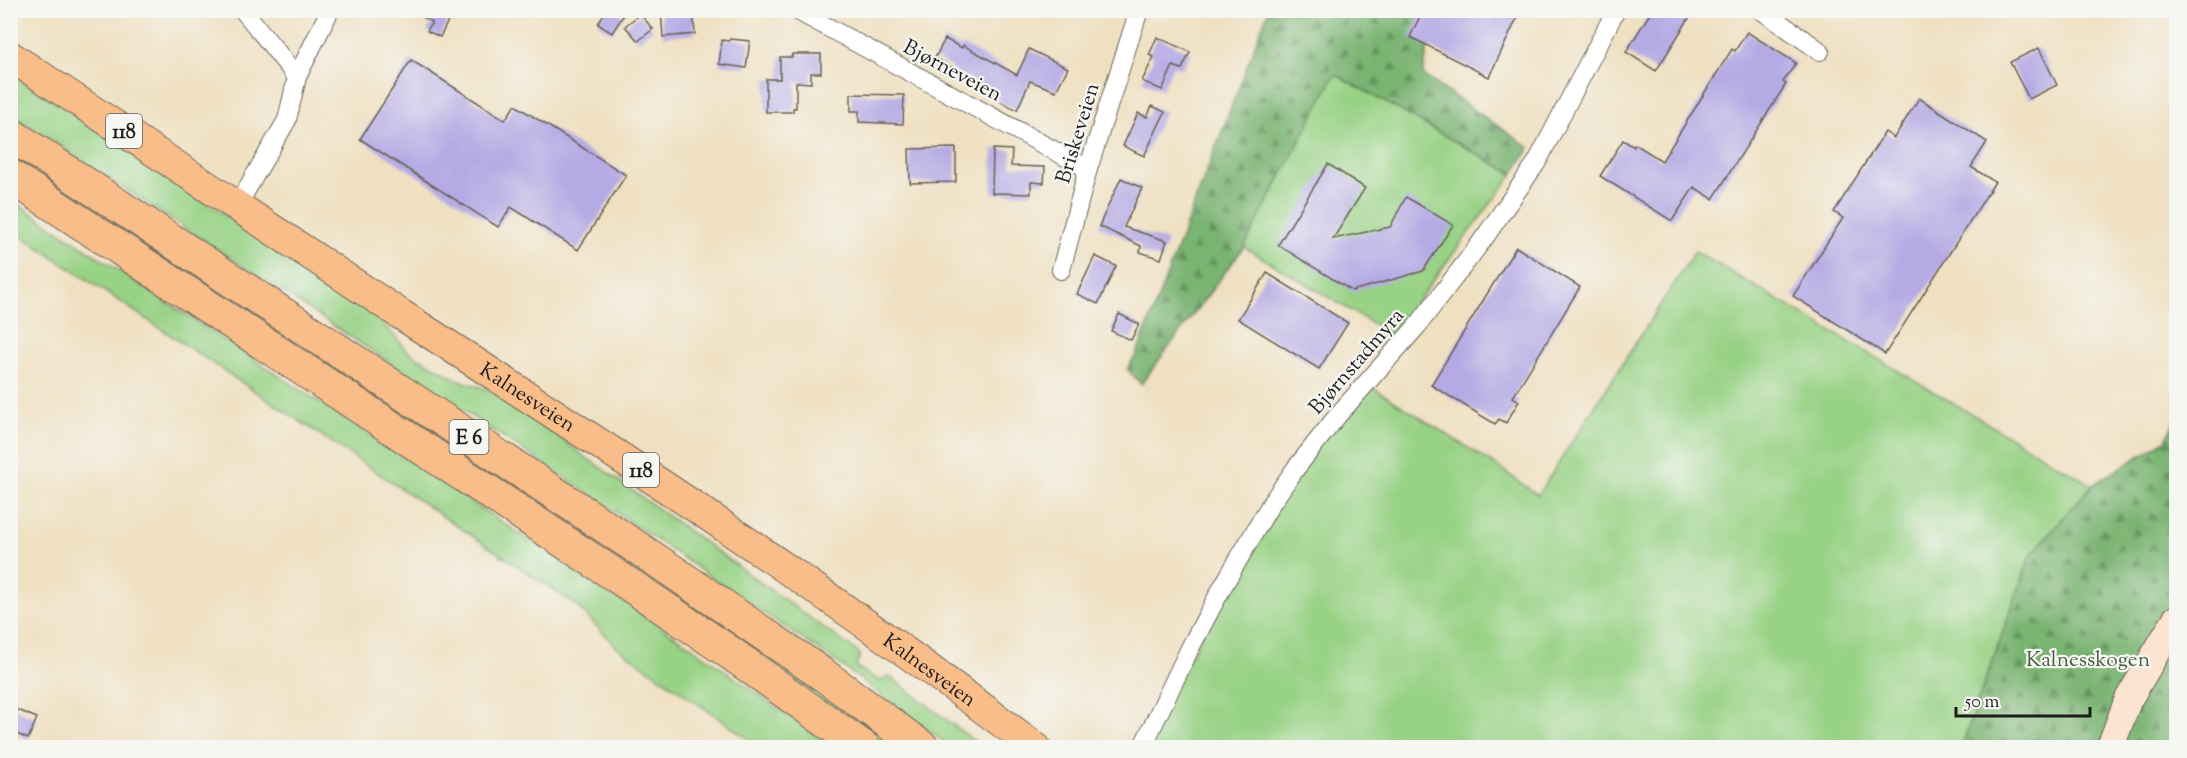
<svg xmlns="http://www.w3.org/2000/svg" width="2187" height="758" viewBox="0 0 2187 758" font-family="'Sorts Mill Goudy',serif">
  <defs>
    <pattern id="forest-firs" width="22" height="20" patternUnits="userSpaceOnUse" patternTransform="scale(1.5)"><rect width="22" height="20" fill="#7ab472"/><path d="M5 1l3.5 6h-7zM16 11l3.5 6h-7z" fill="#63925d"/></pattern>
  </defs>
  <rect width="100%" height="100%" fill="#f6f6f2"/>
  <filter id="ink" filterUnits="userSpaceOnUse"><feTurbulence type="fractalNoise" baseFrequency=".0167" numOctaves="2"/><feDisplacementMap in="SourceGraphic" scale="12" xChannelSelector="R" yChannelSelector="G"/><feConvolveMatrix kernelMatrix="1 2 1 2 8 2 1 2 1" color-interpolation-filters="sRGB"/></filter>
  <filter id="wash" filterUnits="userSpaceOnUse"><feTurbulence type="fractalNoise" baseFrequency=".008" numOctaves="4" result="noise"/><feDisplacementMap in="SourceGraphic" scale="24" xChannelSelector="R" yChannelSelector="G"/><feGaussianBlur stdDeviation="1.35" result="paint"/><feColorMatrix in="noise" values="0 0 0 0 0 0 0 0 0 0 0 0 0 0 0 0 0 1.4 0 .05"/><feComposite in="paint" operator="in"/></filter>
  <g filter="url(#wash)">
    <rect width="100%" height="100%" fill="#efe0c1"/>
    <g fill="#98d285" stroke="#5a7750" stroke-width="1.5">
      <path d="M10 72 372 312 410 353 456 379 495 392 860 654 856 667 879 681 889 676 982 747H951L845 668 558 473 11 114Z"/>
      <path d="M1335 74 1513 174 1392 335 1244 247Z"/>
      <path d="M10 148 530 493 900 747H885L853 723 11 160Z"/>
      <path d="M10 199 689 645 832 747H760L617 647 576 605 11 229Z"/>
      <path d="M1695 251 2092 485 2031 555 1961 747 1142 748 1272 502 1367 384 1497 466 1538 495Z"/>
    </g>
    <g fill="url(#forest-firs)" stroke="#4b6847" stroke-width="1.5">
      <path d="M1268 11H1436L1433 17 1423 75 1530 148 1513 174 1335 74 1244 247 1141 384 1127 369 1136 356Z"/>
      <path d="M2176 417V747L1961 748 2031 555 2092 485 2166 440Z"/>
    </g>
    <g id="blocks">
      <g fill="#b5aae4">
        <path d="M409 10H441L451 15 440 37 427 31 432 22Z"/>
        <path d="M606 10H615L623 16 612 33 598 24Z"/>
        <path d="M661 10H693L695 34 663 37Z"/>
        <path d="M1423 10H1521L1489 77 1410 37Z"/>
        <path d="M1652 10H1683L1691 15 1656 71 1626 52Z"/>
        <path d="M640 14 653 29 638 41 625 26Z"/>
        <path d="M1747 32 1796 63 1783 82 1786 84 1713 199 1694 187 1672 221 1600 176 1623 140 1634 147 1635 144 1662 161 1732 49 1735 51Z"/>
        <path d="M1157 37 1190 52 1182 69 1173 66 1162 90 1142 81 1154 57 1149 55Z"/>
        <path d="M730 39 750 41 746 68 719 64 722 40 729 41Z"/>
        <path d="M945 39 962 48 963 45 1017 75 1029 49 1068 68 1056 91 1030 81 1017 110 997 100 999 95 950 69 951 67 935 58Z"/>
        <path d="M2039 48 2057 85 2029 99 2010 62Z"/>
        <path d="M792 54H821V73H811V83L796 82V108H793V112H766V79H780V57H792Z"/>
        <path d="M411 60 505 120 515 105 626 175 578 250 511 207 498 227 360 139Z"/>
        <path d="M851 94 904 95 903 124 859 122V111H851Z"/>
        <path d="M1919 98 1987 142 1971 167 1995 182 1885 354 1793 296 1843 218 1834 212 1885 132 1894 138Z"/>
        <path d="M1152 106 1165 112 1144 156 1123 146 1138 113 1147 117Z"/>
        <path d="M956 148V182L910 183 909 149Z"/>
        <path d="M993 149 1012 150 1011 166 1045 167 1044 183 1031 182V194L992 193Z"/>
        <path d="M1328 164 1365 188 1333 239 1390 227 1406 197 1453 225 1423 271 1352 291 1278 245Z"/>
        <path d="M1121 178 1142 188 1124 227 1167 241 1161 259 1140 252 1141 246 1099 226Z"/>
        <path d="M1516 247 1580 287 1513 397 1519 401 1506 423 1499 419 1495 424 1431 385Z"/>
        <path d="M1095 256 1116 266 1098 304 1077 294Z"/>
        <path d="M1267 273 1348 323 1319 369 1238 319Z"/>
        <path d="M1119 314 1139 324 1131 340 1111 331Z"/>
        <path d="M10 707 37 718 28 739 10 731Z"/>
      </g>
    </g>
  </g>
  <g filter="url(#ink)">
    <use href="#blocks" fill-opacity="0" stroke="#666156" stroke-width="1.5"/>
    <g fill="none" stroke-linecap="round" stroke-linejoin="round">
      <g stroke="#666156" stroke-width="20">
        <g id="minor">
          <path d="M243 10 297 77"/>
          <path d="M796 10 1088 169"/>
          <path d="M1761 10 1820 51"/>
          <path d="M237 206 287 120 297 77 330 10"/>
          <path d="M1061 270 1088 169 1139 10"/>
          <path d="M1142 748 1190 648 1223 586 1272 502 1296 468 1338 415 1418 325 1482 241 1537 162 1616 10"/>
        </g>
      </g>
      <g stroke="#666156" stroke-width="29">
        <path id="secondary" d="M2110 748 2128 700 2176 619"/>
      </g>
      <g stroke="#666156" stroke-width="32">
        <g id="primary">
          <path id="s1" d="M10 56C138 141 266 226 394 310 612 451 829 591 1036 748"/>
        </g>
      </g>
      <g stroke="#666156" stroke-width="35">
        <g id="motorway">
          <path d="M10 134 665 566 825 676 923 748"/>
          <path d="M10 176 645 595 726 650 864 748"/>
        </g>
      </g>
      <use href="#minor" stroke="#fff" stroke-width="18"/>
      <use href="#secondary" stroke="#fce5d0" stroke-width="27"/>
      <use href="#primary" stroke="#f8bd89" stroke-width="30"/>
      <use href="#motorway" stroke="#f8bd89" stroke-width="33"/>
    </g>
  </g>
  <g text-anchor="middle" stroke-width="4.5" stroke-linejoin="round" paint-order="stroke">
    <g fill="#f6f6f2" stroke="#5d5d5c" stroke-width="1.5">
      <rect x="106" y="114" width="36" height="34" rx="4.5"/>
      <rect x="449.5" y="420" width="39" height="34" rx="4.5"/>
      <rect x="623" y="453" width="36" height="34" rx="4.5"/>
    </g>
    <g font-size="20" font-weight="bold" fill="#1c1c1c">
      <text x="124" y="138">118</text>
      <text x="469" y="444">E 6</text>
      <text x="641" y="477">118</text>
    </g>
    <g font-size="21" fill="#1c1c1c" stroke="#f6f6f2">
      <text transform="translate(953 70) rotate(28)" y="7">Bjørneveien</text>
      <text transform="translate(1077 133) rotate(-73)" y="7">Briskeveien</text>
      <text transform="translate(1356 361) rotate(-49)" y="7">Bjørnstadmyra</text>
      <text dy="7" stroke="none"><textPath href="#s1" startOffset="620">Kalnesveien</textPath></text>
      <text dy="7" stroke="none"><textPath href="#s1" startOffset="1106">Kalnesveien</textPath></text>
    </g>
    <g font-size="21" fill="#475c41" stroke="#f6f6f2">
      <text x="2088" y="666">Kalnesskogen</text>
    </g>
  </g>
  <rect width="2187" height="758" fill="none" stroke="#f6f6f2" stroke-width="36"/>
  <path d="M1956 707v9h134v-9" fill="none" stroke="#1c1c1c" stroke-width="3"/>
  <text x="1965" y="707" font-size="18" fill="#1c1c1c" stroke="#f6f6f2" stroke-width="4.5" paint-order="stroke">50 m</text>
</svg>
